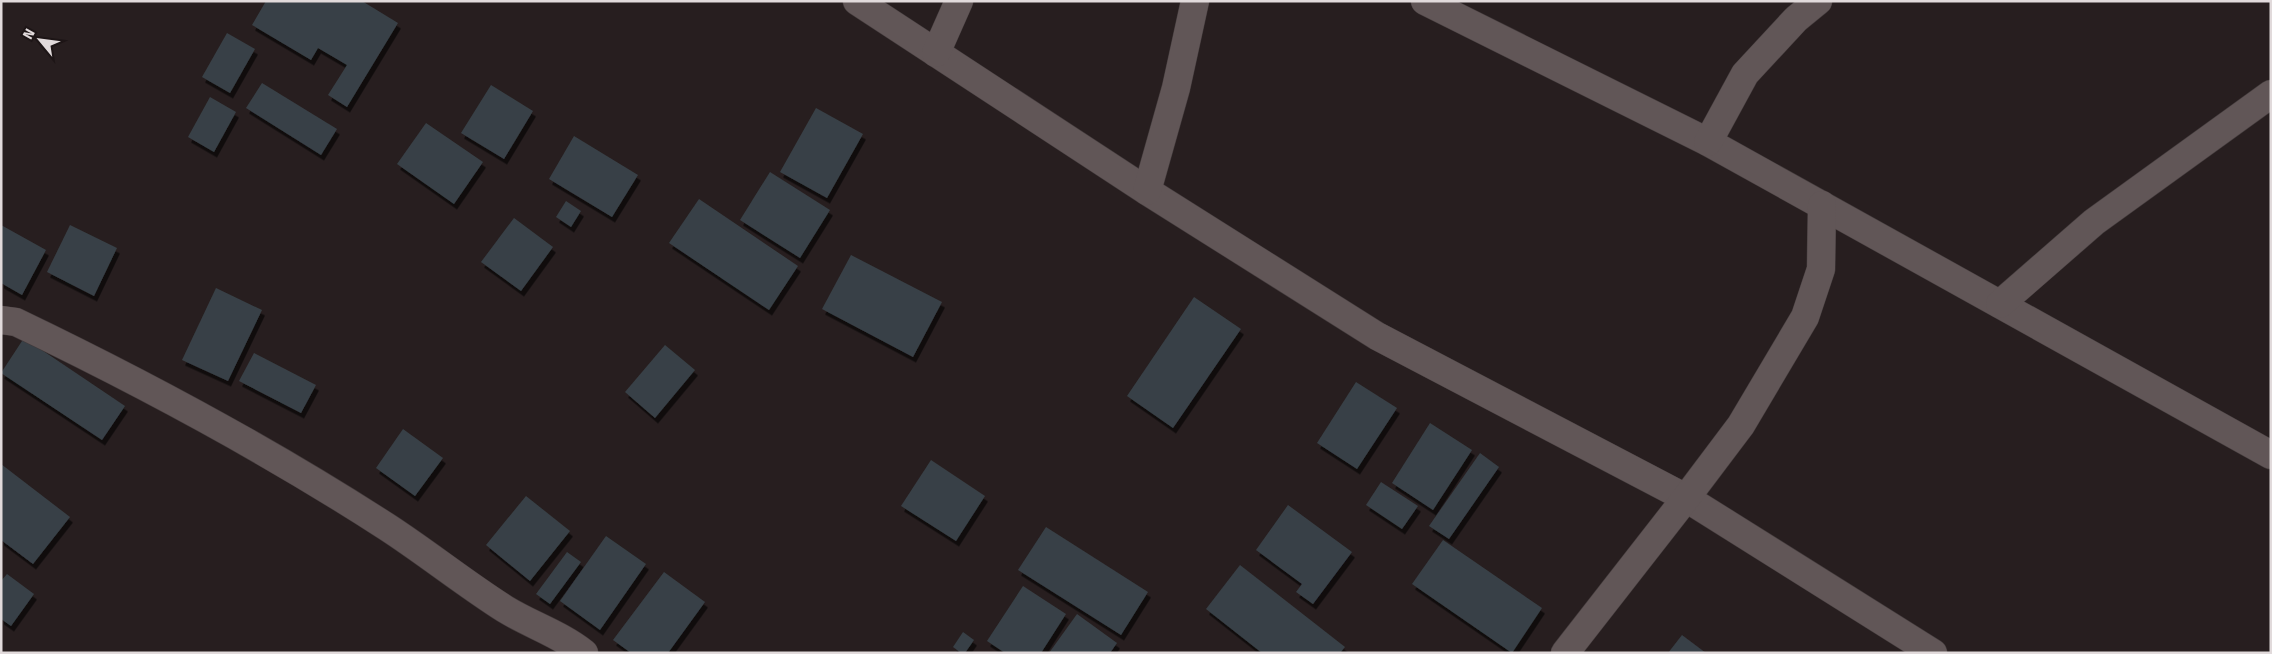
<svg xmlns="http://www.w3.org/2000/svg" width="2272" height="654" viewBox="0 0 2272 654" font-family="'Fira Sans',sans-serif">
  <defs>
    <filter id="shadow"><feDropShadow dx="3" dy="5.5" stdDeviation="0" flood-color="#0009"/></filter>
  </defs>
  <rect width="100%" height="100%" fill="#271e1f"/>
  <g fill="#384046" filter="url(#shadow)">
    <path d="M266 1H362L398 23 347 107 328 95 347 65 318 48 311 60 252 25Z"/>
    <path d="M227 33 255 49 230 93 202 77Z"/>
    <path d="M262 83 337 129 321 155 246 108Z"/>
    <path d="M491 85 533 111 504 159 461 133Z"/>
    <path d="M210 97 236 112 214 152 188 137Z"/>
    <path d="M816 108 863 134 827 198 780 172Z"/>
    <path d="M426 123 483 162 454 204 397 164Z"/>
    <path d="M574 136 638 175 612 217 549 179Z"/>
    <path d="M770 172 830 210 800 258 740 220Z"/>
    <path d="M699 199 798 266 769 310 669 243Z"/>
    <path d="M566 201 581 211 571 227 556 217Z"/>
    <path d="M514 218 553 247 521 291 481 262Z"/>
    <path d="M1 225 46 250 22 295 1 283Z"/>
    <path d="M70 225 117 248 94 296 47 272Z"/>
    <path d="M851 255 942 302 913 357 822 309Z"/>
    <path d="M216 288 262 310 228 381 182 360Z"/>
    <path d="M1194 297 1241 329 1173 428 1127 396Z"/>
    <path d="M24 338 125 406 102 440 1 373Z"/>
    <path d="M665 345 695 370 655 418 625 392Z"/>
    <path d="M254 353 316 385 301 413 239 381Z"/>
    <path d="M1356 382 1397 408 1357 469 1317 443Z"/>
    <path d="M1430 423 1472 450 1433 510 1392 483Z"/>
    <path d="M403 429 443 458 415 496 376 468Z"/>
    <path d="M1480 453 1499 467 1449 539 1429 526Z"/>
    <path d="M931 460 985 496 956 541 901 506Z"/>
    <path d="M1 464 70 517 33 564 1 540Z"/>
    <path d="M1381 482 1418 506 1402 529 1366 505Z"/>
    <path d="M526 496 570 531 530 581 486 545Z"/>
    <path d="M1288 505 1352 552 1313 604 1296 592 1302 584 1256 550Z"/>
    <path d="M1046 527 1148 592 1121 635 1018 570Z"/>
    <path d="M606 536 646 564 600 630 560 601Z"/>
    <path d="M1443 540 1542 608 1512 653 1412 584Z"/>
    <path d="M567 552 581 562 550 604 536 594Z"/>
    <path d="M1240 565 1345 647 1340 653H1262L1206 609Z"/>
    <path d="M664 572 705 602 668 653H631L613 640Z"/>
    <path d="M7 574 34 594 11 626 1 619V581Z"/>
    <path d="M1023 586 1066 614 1041 653H1005L987 641Z"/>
    <path d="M1077 614 1117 643 1110 653H1049Z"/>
    <path d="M963 632 974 640 965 653H961L953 647Z"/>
    <path d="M1682 635 1706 653H1668Z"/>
  </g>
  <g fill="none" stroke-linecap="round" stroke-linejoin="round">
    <g stroke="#423a3b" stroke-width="29">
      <g id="street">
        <path d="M857 1 1147 191 1377 336 1686 498 1933 653"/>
        <path d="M1425 1 1708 142 2271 455"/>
        <path d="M936 53 959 1"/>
        <path d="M1708 142 1745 74 1796 19 1818 1"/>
        <path d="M1147 191 1176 88 1195 1"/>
        <path d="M2000 304 2094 222 2271 94"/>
        <path d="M1 320 16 322C143 383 268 450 387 527 427 553 464 583 505 609 531 625 560 634 584 653"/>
        <path d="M1565 653 1686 498 1741 425 1805 317 1821 269 1822 205"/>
      </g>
    </g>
    <use href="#street" stroke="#615657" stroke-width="28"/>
  </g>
  <rect width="2272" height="654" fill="none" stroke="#e1dadb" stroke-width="5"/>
  <g transform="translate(40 40) rotate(299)" stroke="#1d1516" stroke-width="4" paint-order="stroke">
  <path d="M0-4L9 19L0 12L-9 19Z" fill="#e1dadb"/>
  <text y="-8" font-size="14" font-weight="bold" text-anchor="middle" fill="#e1dadb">N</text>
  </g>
</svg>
